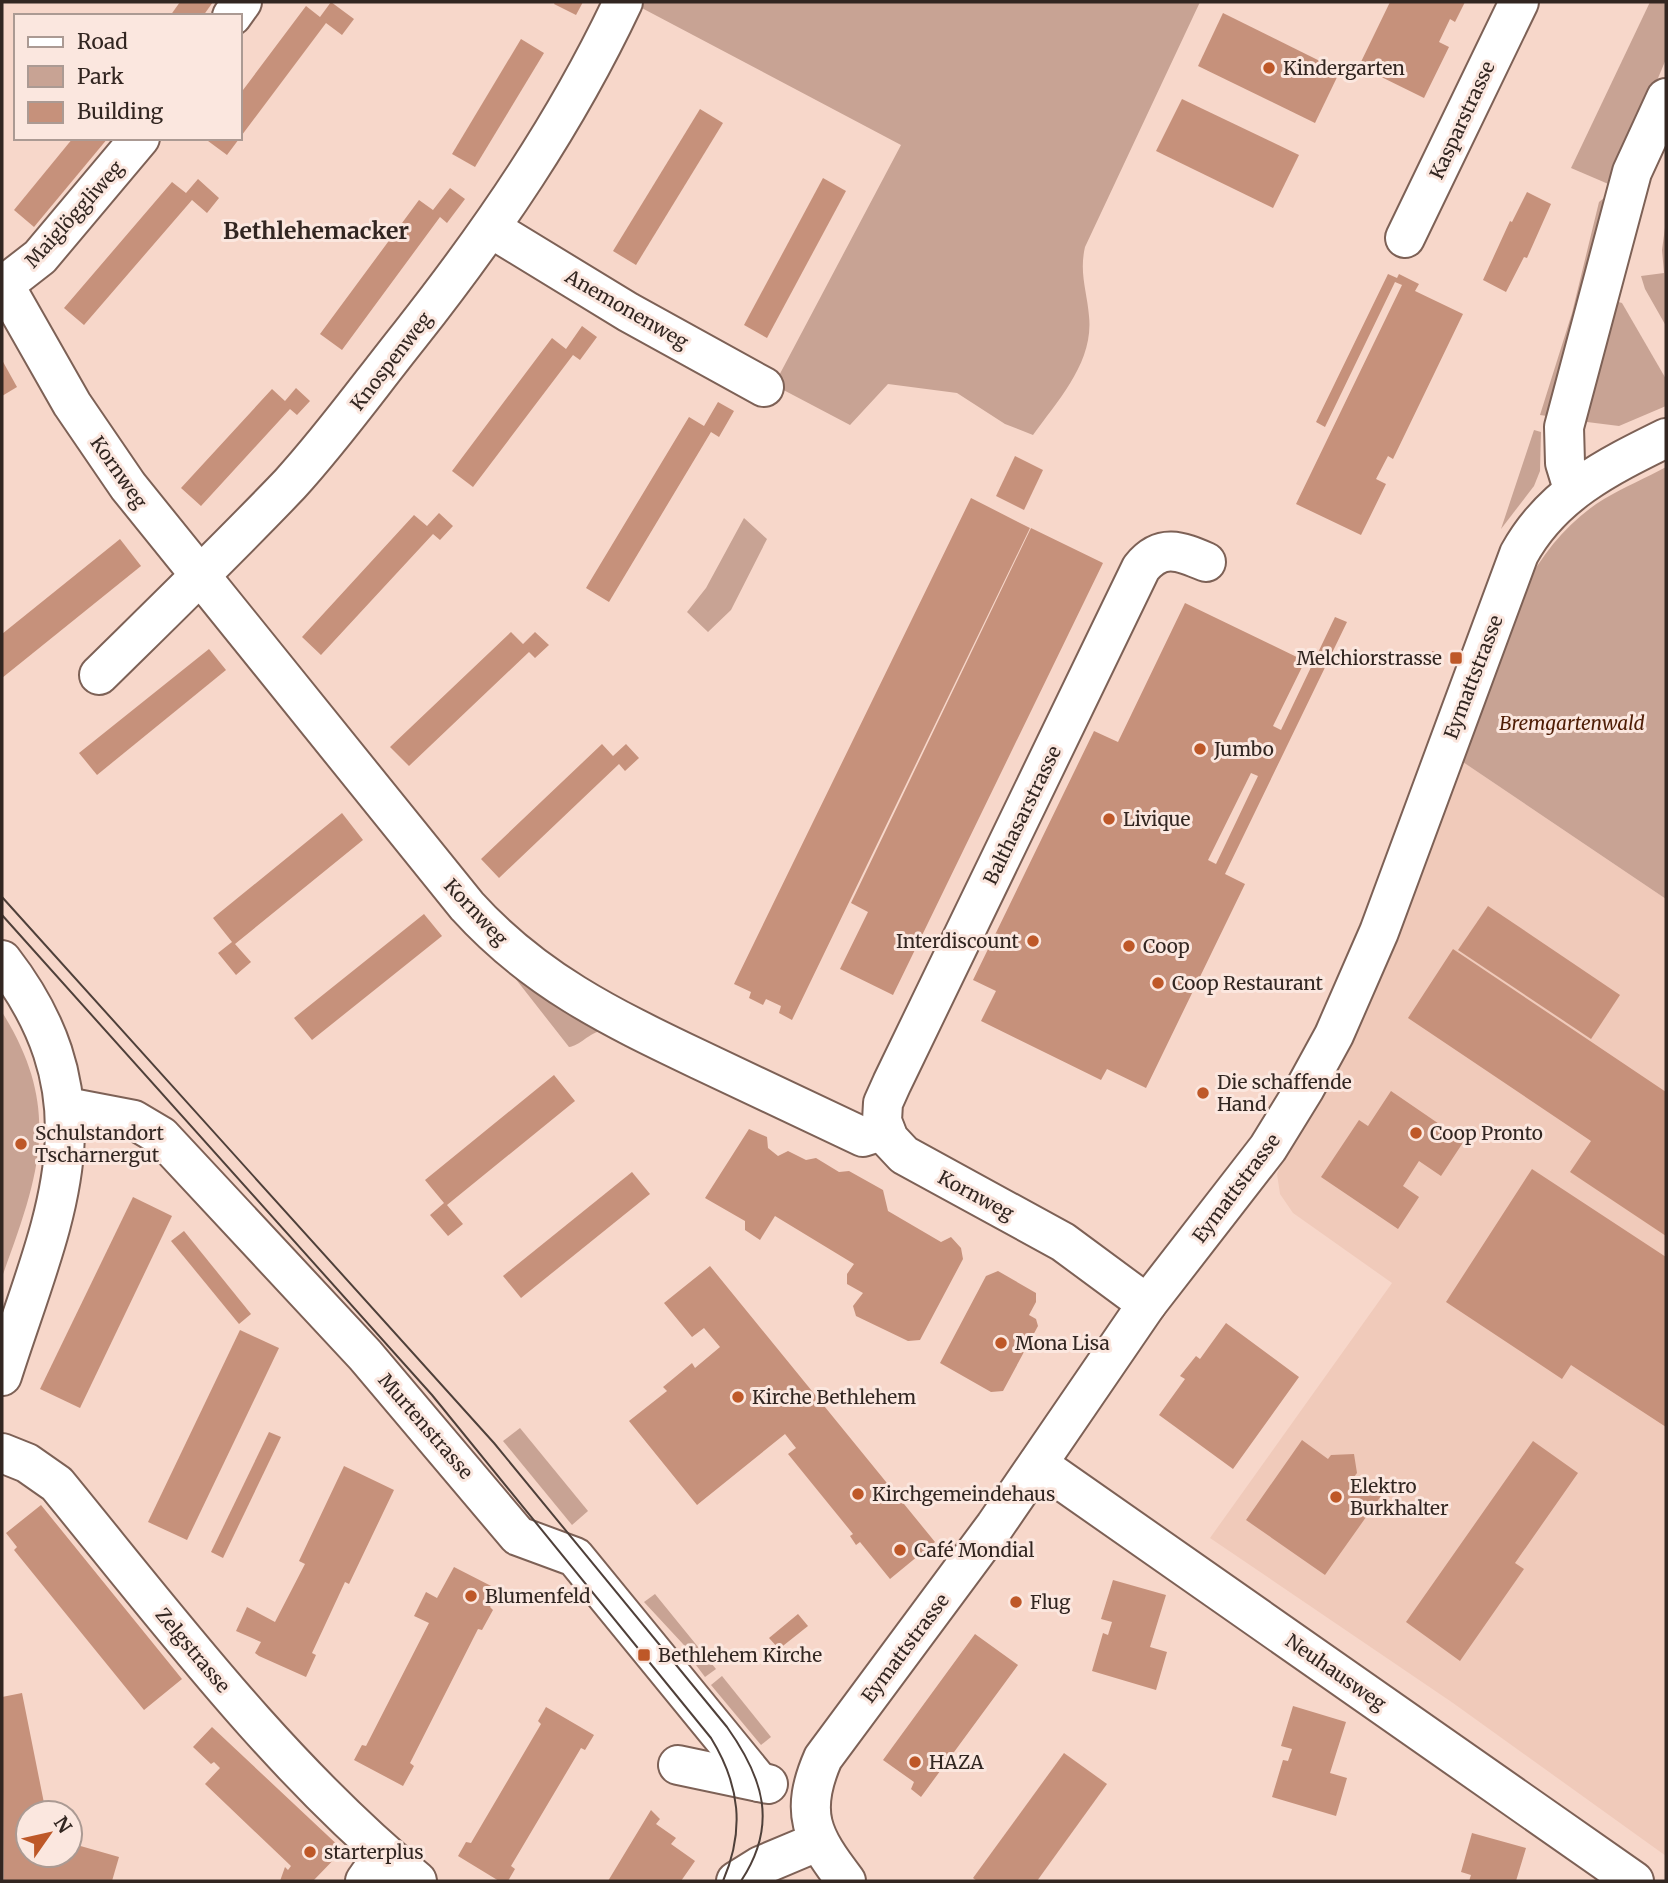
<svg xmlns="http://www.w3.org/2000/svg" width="1668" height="1883" viewBox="0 0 1668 1883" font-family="Merriweather,serif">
  <rect width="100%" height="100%" fill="#f7d7ca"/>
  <path fill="#f0caba" d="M1457 758 1666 899V1856L1453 1703 1210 1538 1392 1283 1293 1213 1280 1194 1277 1174Z"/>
  <g fill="#c8a394">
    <path d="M640 2H1200L1085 247C1079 273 1087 291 1089 316 1094 362 1058 400 1033 435L1005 424 957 393 888 384 850 425 774 385 901 145 638 6Z"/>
    <path d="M1650 2H1666V59L1613 186 1571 168Z"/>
    <path d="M1604 198 1606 203 1547 416 1540 415 1572 313 1599 202Z"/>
    <path d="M1666 220V326L1645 289 1641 276 1664 273 1662 250Z"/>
    <path d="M1615 301 1622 303 1666 379V406L1619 426 1587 422 1585 413Z"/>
    <path d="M1534 430 1541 432 1540 471 1534 486 1501 529Z"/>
    <path d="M1666 467V899L1457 758C1491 668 1517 552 1604 499 1624 487 1646 478 1666 467Z"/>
    <path d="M744 518 767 539 731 610 708 632 687 612 706 588Z"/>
    <path d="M510 968 604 1030C588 1033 580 1046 569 1047L511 973Z"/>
    <path d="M2 1012C64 1111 38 1177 2 1277Z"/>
    <path d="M520 1428 588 1511 572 1525 503 1441Z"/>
    <path d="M655 1594 716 1669 705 1677 693 1661 696 1658 644 1602Z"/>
    <path d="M722 1676 771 1737 761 1745 711 1685Z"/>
  </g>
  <g fill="#c6917b" fill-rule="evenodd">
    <path d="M180 2H213L203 16H170Z"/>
    <path d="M331 2 354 19 342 35 326 23 227 155 204 138H240V94L306 6 320 17Z"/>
    <path d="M555 2H583L576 15 554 4Z"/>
    <path d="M1390 2H1465L1455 22 1450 19 1439 42 1449 47 1424 98 1359 66Z"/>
    <path d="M1223 13 1340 71 1315 123 1198 66Z"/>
    <path d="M521 39 544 53 475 167 452 154Z"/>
    <path d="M1182 99 1299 155 1273 208 1156 151Z"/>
    <path d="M700 109 723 123 636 265 613 251Z"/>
    <path d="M73 138H108L34 227 14 210Z"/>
    <path d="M823 178 846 191 767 338 744 325Z"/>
    <path d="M198 179 219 198 207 213 192 200 84 325 64 308 172 182 186 193Z"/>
    <path d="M450 188 465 199 447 223 440 217 342 350 320 334 419 200 433 210Z"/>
    <path d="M1527 192 1551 204 1527 258 1524 257 1506 292 1483 280 1510 221 1512 222Z"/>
    <path d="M1388 274 1397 278 1399 274 1419 284 1415 291 1463 314 1393 459 1388 456 1376 479 1386 484 1361 535 1296 504 1402 285 1395 282 1325 427 1316 422Z"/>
    <path d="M582 326 597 337 580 360 573 355 473 487 452 471 552 338 566 349Z"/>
    <path d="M2 360 17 387 2 396Z"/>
    <path d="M296 388 310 401 297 415 290 409 201 506 181 488 272 389 285 401Z"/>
    <path d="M718 402 734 411 719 437 711 432 609 602 586 588 689 417 704 426Z"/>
    <path d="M1015 456 1043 470 1024 510 996 496Z"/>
    <path d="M971 498 1030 528 792 1020 779 1013 781 1006 766 999 763 1005 749 998 751 992 734 984Z"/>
    <path d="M439 513 453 526 440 540 433 534 321 655 302 637 414 515 427 526Z"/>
    <path d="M1031 528 1103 563 893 995 840 969 868 912 851 903Z"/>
    <path d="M120 539 141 566 2 678V634Z"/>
    <path d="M1185 603 1305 661 1273 726 1281 730 1335 617 1347 622 1225 874 1245 884 1146 1088 1107 1069 1101 1080 981 1021 996 991 973 980 1094 731 1118 742ZM1251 773 1258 776 1216 864 1208 860Z"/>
    <path d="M511 632 523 644 535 632 549 645 535 658 529 652 409 766 390 747Z"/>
    <path d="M209 649 226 670 97 775 79 753Z"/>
    <path d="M1432 651 1440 653 1436 667 1427 664Z"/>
    <path d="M602 744 613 756 626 744 639 758 625 771 619 764 499 878 481 859Z"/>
    <path d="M342 813 363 840 235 944 251 962 236 975 218 953 232 942 213 918Z"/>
    <path d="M1488 906 1620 995 1591 1039 1458 950Z"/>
    <path d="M424 914 442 936 312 1040 294 1018Z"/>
    <path d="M1453 949 1666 1092V1236L1570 1172 1591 1141 1408 1018Z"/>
    <path d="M554 1075 575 1101 447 1205 463 1224 448 1236 430 1215 444 1203 425 1180Z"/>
    <path d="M1391 1091 1464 1141 1441 1176 1419 1161 1403 1186 1419 1197 1398 1229 1321 1177 1359 1120 1368 1126Z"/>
    <path d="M749 1129 767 1137 768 1148 778 1156 788 1151 806 1160 816 1158 839 1172 849 1171 883 1190 888 1211 941 1242 951 1237 961 1248 963 1259 920 1340 908 1341 856 1316 853 1306 863 1293 847 1284V1274L854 1264 775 1216 760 1240 745 1230V1221L705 1198Z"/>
    <path d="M1532 1169 1666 1257V1427L1571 1365 1562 1379 1446 1302Z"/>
    <path d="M632 1172 650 1194 521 1298 503 1276Z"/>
    <path d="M133 1197 172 1216 80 1408 40 1389Z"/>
    <path d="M184 1231 251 1314 239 1324 171 1241Z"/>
    <path d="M710 1266 935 1542 890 1579 860 1542 856 1545 850 1536 853 1534 788 1454 796 1448 785 1434 697 1505 629 1421 667 1391 663 1387 692 1363 695 1368 720 1347 704 1328 692 1337 664 1303Z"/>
    <path d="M998 1271 1036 1293V1302L1029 1315 1036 1319 1038 1326 1003 1391 991 1392 940 1363 986 1276Z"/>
    <path d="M1226 1323 1299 1377 1233 1469 1159 1415 1185 1379 1180 1376 1196 1356 1200 1359Z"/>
    <path d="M240 1330 279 1348 187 1540 148 1522Z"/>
    <path d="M269 1432 281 1437 223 1558 211 1552Z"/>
    <path d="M1302 1440 1328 1459 1331 1455 1354 1454 1357 1473 1354 1477 1381 1496 1325 1575 1246 1520Z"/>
    <path d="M1533 1441 1578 1473 1515 1563 1524 1569 1460 1661 1406 1622Z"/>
    <path d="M344 1466 394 1490 349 1584 345 1582 312 1653 316 1655 306 1677 259 1656 255 1653 261 1642 236 1631 247 1607 275 1622 305 1564 299 1561Z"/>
    <path d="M41 1505 182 1679 144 1710 14 1550 17 1547 6 1533Z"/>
    <path d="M454 1567 499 1590 490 1607 493 1610 482 1630 478 1629 410 1763 414 1766 403 1786 354 1760 362 1745 366 1746 429 1623 414 1616 426 1592 437 1598Z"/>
    <path d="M1113 1580 1166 1595 1150 1647 1167 1652 1156 1690 1092 1671 1103 1633 1108 1635 1112 1622 1101 1619Z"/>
    <path d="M798 1614 808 1626 779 1649 769 1638Z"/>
    <path d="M975 1634 1018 1665 921 1797 911 1789 914 1782 883 1760Z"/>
    <path d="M22 1693 46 1813H28V1855H70V1843L119 1857 112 1881H4L2 1697Z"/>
    <path d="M1293 1706 1346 1722 1330 1773 1347 1778 1336 1816 1272 1797 1283 1760 1288 1761 1292 1749 1281 1746Z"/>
    <path d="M546 1707 594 1735 585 1750 581 1748 511 1866 515 1869 508 1881H499L458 1856 466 1842 471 1843 541 1724 538 1721Z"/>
    <path d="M212 1727 343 1850 313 1881H280L285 1867 288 1870 291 1866 205 1784 220 1768 214 1762 211 1764 193 1747Z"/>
    <path d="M1064 1753 1107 1784 1037 1881H977L973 1878Z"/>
    <path d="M651 1810 660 1819 656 1824 676 1838 671 1844 695 1861 681 1881H608Z"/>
    <path d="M1472 1833 1526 1848 1516 1881H1469L1471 1875 1461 1872Z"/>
  </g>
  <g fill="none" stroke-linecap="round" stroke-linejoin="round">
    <g stroke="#7d6156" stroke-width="42">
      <g id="minor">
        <path d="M232 16 242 2"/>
        <path d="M492 229 628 312 764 387"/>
        <path d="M1405 238 1519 2"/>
        <path d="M2 281 72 404 128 486 467 906C534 980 610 1017 698 1059 753 1085 808 1111 863 1137L885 1130"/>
        <path d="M4 285 40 257 140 138"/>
        <path d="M1573 489 1565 463 1564 427 1632 172 1666 98"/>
        <path d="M99 675C163 612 228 549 290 484 333 437 370 385 410 335 492 231 566 123 623 2"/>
        <path d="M2 960C115 1106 51 1222 2 1376"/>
        <path d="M66 1107 134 1120 161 1136 365 1355 518 1536 575 1557 759 1782"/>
        <path d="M1147 1304 1063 1242 904 1155 889 1139 882 1121 883 1103 892 1083 1141 568C1161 543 1180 551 1206 562"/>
        <path d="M2 1453 27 1463 57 1484C170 1622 279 1767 417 1881"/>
        <path d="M1038 1464 1634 1881"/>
        <path d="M678 1765 768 1784"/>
        <path d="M365 1881 384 1854"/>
        <path d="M736 1881 760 1866 817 1842"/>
        <path d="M846 1881C812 1837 799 1813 823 1758L995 1526 1147 1304 1268 1148 1305 1088 1334 1035 1379 932 1519 554C1552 494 1607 467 1666 438"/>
      </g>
    </g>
    <use href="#minor" stroke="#fff" stroke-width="38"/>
    <g stroke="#4f403a" stroke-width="2">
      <path d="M2 897 494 1443 727 1727C764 1779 778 1825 741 1881"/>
      <path d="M2 915 432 1395 711 1738C740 1785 745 1830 723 1881"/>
    </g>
  </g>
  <g fill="#be5828" stroke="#fbe7df" stroke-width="2.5">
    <circle cx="1269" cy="68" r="7"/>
    <rect x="1449" y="651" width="14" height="14" rx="3.5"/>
    <circle cx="1200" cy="749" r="7"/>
    <circle cx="1109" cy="819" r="7"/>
    <circle cx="1033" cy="941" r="7"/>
    <circle cx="1129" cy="946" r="7"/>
    <circle cx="1158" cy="983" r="7"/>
    <circle cx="1203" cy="1093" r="7"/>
    <circle cx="1416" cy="1133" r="7"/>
    <circle cx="21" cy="1144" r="7"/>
    <circle cx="1001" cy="1343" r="7"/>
    <circle cx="738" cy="1397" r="7"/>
    <circle cx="858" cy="1494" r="7"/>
    <circle cx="1336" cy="1497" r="7"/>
    <circle cx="900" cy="1550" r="7"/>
    <circle cx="471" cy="1596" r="7"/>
    <circle cx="1016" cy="1602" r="7"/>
    <rect x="637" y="1648" width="14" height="14" rx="3.5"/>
    <circle cx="915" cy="1762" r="7"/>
    <circle cx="310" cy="1852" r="7"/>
  </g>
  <g text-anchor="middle" stroke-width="6" stroke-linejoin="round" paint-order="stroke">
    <g font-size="19" fill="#322621" stroke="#fbe7df" text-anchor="start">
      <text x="1283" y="75">Kindergarten</text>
      <text x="1442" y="665" text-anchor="end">Melchiorstrasse</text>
      <text x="1214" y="756">Jumbo</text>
      <text x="1123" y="826">Livique</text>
      <text x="1019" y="948" text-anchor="end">Interdiscount</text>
      <text x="1143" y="953">Coop</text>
      <text x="1172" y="990">Coop Restaurant</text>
      <text x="1217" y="1089">Die schaffende<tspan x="1217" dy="22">Hand</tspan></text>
      <text x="35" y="1140">Schulstandort<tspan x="35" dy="22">Tscharnergut</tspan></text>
      <text x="1430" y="1140">Coop Pronto</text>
      <text x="1015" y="1350">Mona Lisa</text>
      <text x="752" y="1404">Kirche Bethlehem</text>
      <text x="1350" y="1493">Elektro<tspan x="1350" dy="22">Burkhalter</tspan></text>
      <text x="872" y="1501">Kirchgemeindehaus</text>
      <text x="914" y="1557">Café Mondial</text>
      <text x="485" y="1603">Blumenfeld</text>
      <text x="1030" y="1609">Flug</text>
      <text x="658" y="1662">Bethlehem Kirche</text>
      <text x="929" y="1769">HAZA</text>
      <text x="324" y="1859">starterplus</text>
    </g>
    <g font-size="19" fill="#322621" stroke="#fbe7df">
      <text transform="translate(1462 120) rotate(-65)" y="7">Kasparstrasse</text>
      <text transform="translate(74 214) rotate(-48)" y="7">Maiglöggliweg</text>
      <text transform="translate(627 309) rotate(30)" y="7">Anemonenweg</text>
      <text transform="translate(391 361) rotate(-52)" y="7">Knospenweg</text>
      <text transform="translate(119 472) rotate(55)" y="7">Kornweg</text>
      <text transform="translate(1473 677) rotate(-69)" y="7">Eymattstrasse</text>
      <text transform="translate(1022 815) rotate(-64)" y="7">Balthasarstrasse</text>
      <text transform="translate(476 912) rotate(47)" y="7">Kornweg</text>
      <text transform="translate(1236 1188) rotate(-53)" y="7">Eymattstrasse</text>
      <text transform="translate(976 1195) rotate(28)" y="7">Kornweg</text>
      <text transform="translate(426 1426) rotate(49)" y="7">Murtenstrasse</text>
      <text transform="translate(905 1648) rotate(-53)" y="7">Eymattstrasse</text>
      <text transform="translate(193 1650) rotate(50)" y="7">Zelgstrasse</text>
      <text transform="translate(1336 1672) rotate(35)" y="7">Neuhausweg</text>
    </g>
    <g font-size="19" font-style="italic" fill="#4e1d05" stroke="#fbe7df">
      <text x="1572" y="730">Bremgartenwald</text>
    </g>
    <g font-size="23" font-weight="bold" fill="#322621" stroke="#fbe7df">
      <text x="316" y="239">Bethlehemacker</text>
    </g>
  </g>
  <rect width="1668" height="1883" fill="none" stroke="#322621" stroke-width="7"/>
  <rect x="14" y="14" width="228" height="126" fill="#fbe7df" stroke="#ab9a93" stroke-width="2"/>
  <rect x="28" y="37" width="35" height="10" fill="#ffffff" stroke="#ab9a93" stroke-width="2"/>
  <text x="77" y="49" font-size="21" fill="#322621">Road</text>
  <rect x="28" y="66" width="35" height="21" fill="#c8a394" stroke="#ab9a93" stroke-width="2"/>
  <text x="77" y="84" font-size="21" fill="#322621">Park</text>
  <rect x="28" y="102" width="35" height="21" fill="#c6917b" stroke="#ab9a93" stroke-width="2"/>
  <text x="77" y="119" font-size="21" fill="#322621">Building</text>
  <g transform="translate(49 1834) rotate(56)"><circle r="33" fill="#fbe7df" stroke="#ab9a93" stroke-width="2"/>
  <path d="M0-5L12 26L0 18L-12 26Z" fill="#be5828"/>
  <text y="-10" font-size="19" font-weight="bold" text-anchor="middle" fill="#322621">N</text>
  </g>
</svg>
